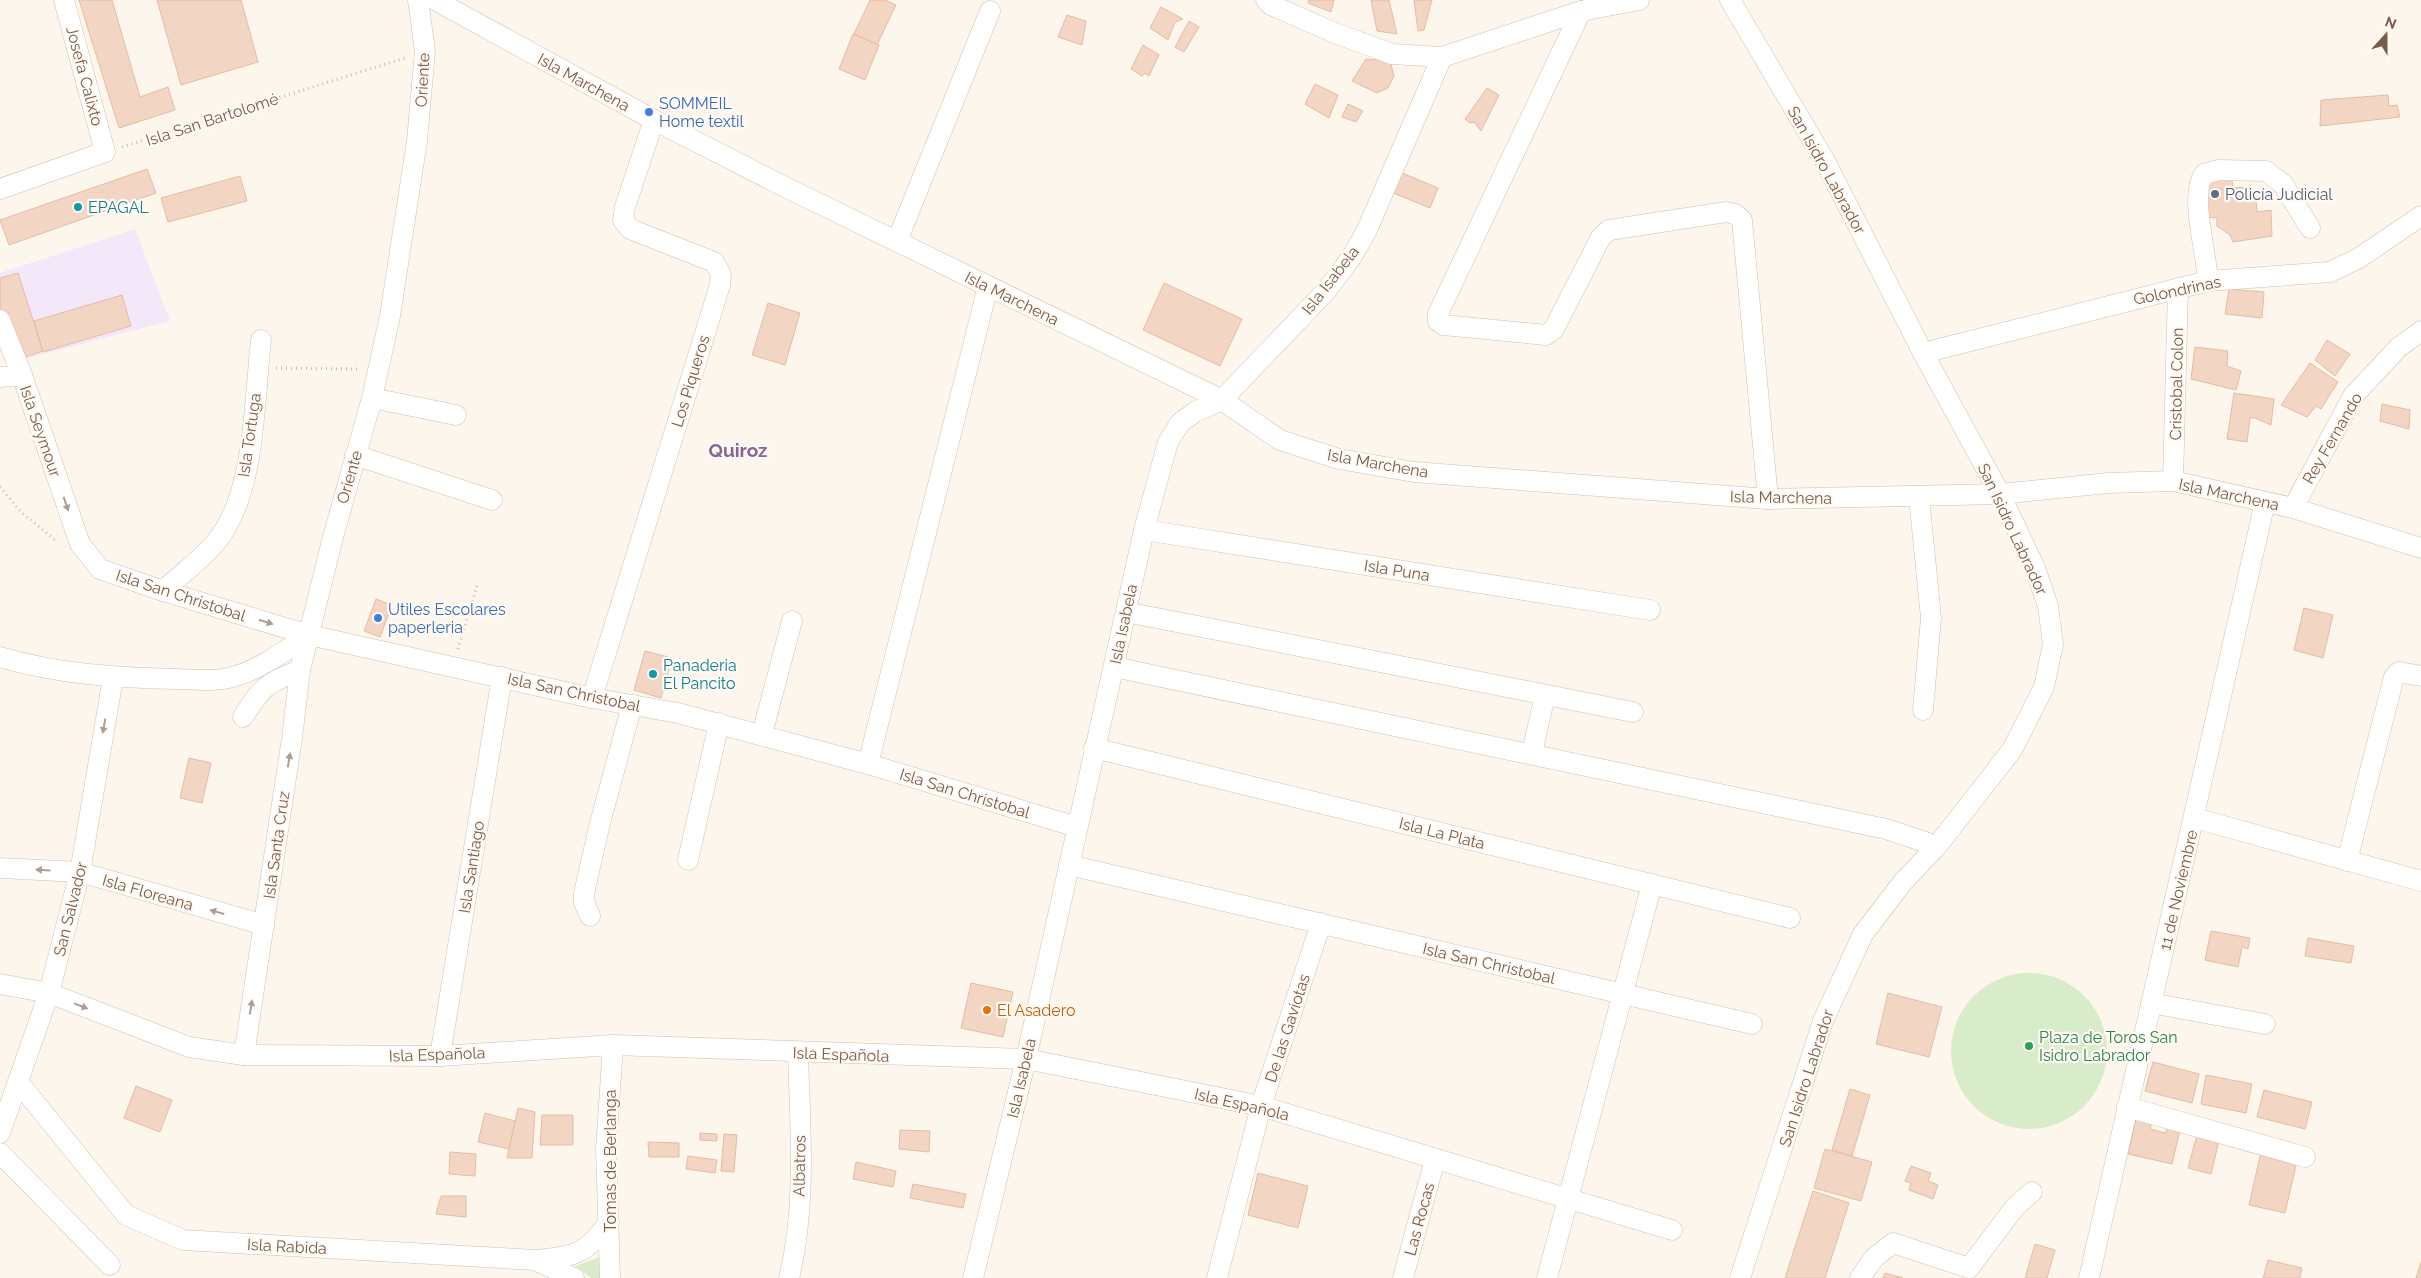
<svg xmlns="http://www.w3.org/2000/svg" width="2421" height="1278" viewBox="0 0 2421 1278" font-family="Raleway,sans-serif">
  <rect width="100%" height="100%" fill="#fdf6ec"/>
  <path fill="#f3e8fa" d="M135 229 170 321 16 361 0 315V273Z"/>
  <g fill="#d8ecc9">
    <circle cx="2029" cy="1051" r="78"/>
    <path d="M603 1256V1278H591L575 1266Z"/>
  </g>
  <g fill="#f3d5c3" stroke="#e6bba3">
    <path d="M79 0H112L140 97 168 87 175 110 119 128Z"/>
    <path d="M157 0H241L258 62 181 85Z"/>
    <path d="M870 0H885L896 5 877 45 854 34Z"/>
    <path d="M1309 0H1334L1331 12 1308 3Z"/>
    <path d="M1371 0H1389L1397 34 1377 31Z"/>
    <path d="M1414 0H1432L1424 30 1418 31Z"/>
    <path d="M1161 7 1183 19 1175 22 1168 40 1150 28Z"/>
    <path d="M1067 15 1086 21 1082 45 1058 37Z"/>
    <path d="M1189 21 1199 27 1184 52 1175 47Z"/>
    <path d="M853 34 879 45 865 80 839 69Z"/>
    <path d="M1143 45 1159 55 1149 76 1145 73 1142 76 1131 69Z"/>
    <path d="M1366 59 1390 61 1394 76 1388 88 1377 93 1352 81Z"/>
    <path d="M1315 84 1338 95 1329 118 1305 104Z"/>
    <path d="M1487 88 1499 95 1481 131 1474 122 1470 123 1465 119Z"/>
    <path d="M2388 95 2389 106 2397 105 2400 117 2320 126 2321 100Z"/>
    <path d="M1348 104 1363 111 1356 122 1342 117Z"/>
    <path d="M147 169 156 193 9 245 0 220Z"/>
    <path d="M1395 170 1438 188 1430 208 1386 190Z"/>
    <path d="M2204 175H2231L2233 188 2244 187 2247 200 2256 199 2257 212 2271 210 2272 236 2233 242 2230 235 2217 226V218L2204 217Z"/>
    <path d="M240 176 247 201 168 222 161 198Z"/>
    <path d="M18 273 43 351 16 360 0 311V278Z"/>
    <path d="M1164 283 1242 319 1220 366 1143 330Z"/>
    <path d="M2229 289 2264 292 2262 318 2225 314Z"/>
    <path d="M122 295 131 326 43 352 34 321Z"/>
    <path d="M768 303 800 313 785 365 752 355Z"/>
    <path d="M2327 340 2350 354 2335 376 2315 360Z"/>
    <path d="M2195 347 2228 351 2227 366 2241 371 2236 390 2191 379Z"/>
    <path d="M2310 363 2338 382 2321 409 2316 406 2307 417 2281 405Z"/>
    <path d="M2234 393 2274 399 2271 425 2255 418H2250L2247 442 2227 439Z"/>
    <path d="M2382 404 2410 410 2409 429 2380 421Z"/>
    <path d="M376 599 392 605 380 637 364 631Z"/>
    <path d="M2304 608 2333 615 2323 658 2294 650Z"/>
    <path d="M645 651 672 658 661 698 634 690Z"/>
    <path d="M189 758 211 763 202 803 180 798Z"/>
    <path d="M2211 931 2250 938 2248 949 2242 947 2238 967 2205 960Z"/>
    <path d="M2308 938 2354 946 2351 963 2305 956Z"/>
    <path d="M971 983 1013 992 1003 1037 961 1028Z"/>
    <path d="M1888 993 1942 1007 1929 1057 1876 1044Z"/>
    <path d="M2153 1062 2199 1074 2192 1103 2145 1091Z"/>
    <path d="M2206 1075 2252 1084 2246 1113 2201 1104Z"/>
    <path d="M136 1086 172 1100 160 1132 124 1118Z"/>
    <path d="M1850 1089 1870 1095 1852 1156 1832 1150Z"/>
    <path d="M2264 1090 2312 1102 2305 1129 2257 1117Z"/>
    <path d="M518 1108 535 1112 532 1158H507Z"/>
    <path d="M485 1113 515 1121 509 1149 478 1142Z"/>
    <path d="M542 1115H573V1145H540Z"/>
    <path d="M2136 1119 2152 1122 2150 1129 2166 1133 2167 1127 2180 1130 2172 1164 2128 1154Z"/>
    <path d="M900 1130 930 1131 929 1152 899 1149Z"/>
    <path d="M700 1133 717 1134V1141L700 1140Z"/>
    <path d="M724 1134 737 1135 734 1172 721 1171Z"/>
    <path d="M2197 1135 2219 1141 2211 1174 2188 1168Z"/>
    <path d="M648 1142 679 1143V1157H649Z"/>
    <path d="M1825 1149 1872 1162 1861 1201 1814 1188Z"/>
    <path d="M450 1152 476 1154 475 1176 449 1174Z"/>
    <path d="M2261 1152 2297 1161 2285 1213 2249 1205Z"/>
    <path d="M688 1156 717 1160 715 1173 686 1169Z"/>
    <path d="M856 1162 896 1171 893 1187 853 1179Z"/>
    <path d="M1911 1166 1931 1173 1928 1181 1938 1185 1933 1199 1909 1190 1911 1183 1905 1181Z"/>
    <path d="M1258 1173 1308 1186 1298 1228 1248 1215Z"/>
    <path d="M913 1184 966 1194 963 1208 910 1198Z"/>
    <path d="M1813 1191 1849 1203 1825 1278H1785Z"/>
    <path d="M441 1196H466V1217L436 1214Z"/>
    <path d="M2035 1244 2055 1250 2047 1278H2025Z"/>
    <path d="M2268 1260 2302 1268 2300 1278H2263Z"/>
    <path d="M2421 1262V1278H2416Z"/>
    <path d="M1885 1273 1903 1278H1883Z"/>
  </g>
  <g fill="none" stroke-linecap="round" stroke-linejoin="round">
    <g stroke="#d1beb0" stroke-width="21">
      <g id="minor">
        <path d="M435 0 654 120 777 183 1222 400 1280 440 1339 459 1414 472 1768 499 2000 494 2108 483 2173 481 2293 508 2421 548"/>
        <path d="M1266 0 1271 5 1335 33 1392 54 1442 57 1581 11 1639 0"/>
        <path d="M1730 0 1825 161 1923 353 2000 494 2035 568 2048 606 2053 644 2044 687 2012 750 1937 846 1903 882 1863 934 1823 1021 1740 1278"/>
        <path d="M1581 11 1438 314V321L1443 325 1546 335 1554 329 1601 237 1609 230 1726 212 1735 214 1742 220 1768 499"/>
        <path d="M0 189 105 152 64 0"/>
        <path d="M897 241 990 11"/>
        <path d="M2208 281C2207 254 2189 195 2204 174L2219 170 2266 171 2283 184 2310 228"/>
        <path d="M0 320 22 375 80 544 100 569 163 591 309 635 592 698 678 713 868 764 1077 827"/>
        <path d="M1923 353 2208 281 2330 272 2359 258 2421 216"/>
        <path d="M0 377 22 375"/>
        <path d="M372 398 456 415"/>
        <path d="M355 455 492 500"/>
        <path d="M2173 481 2178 288"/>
        <path d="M1919 497 1931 618 1923 710"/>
        <path d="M2293 508 2353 396 2399 347 2421 331"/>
        <path d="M1144 530 1650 610"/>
        <path d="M163 591C180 575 201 560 216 542 256 494 254 400 261 340"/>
        <path d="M1126 612 1633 712"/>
        <path d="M0 657C58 674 118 678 178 679 197 680 218 682 236 676 262 668 286 650 309 635"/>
        <path d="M1114 667 1886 829 1937 846"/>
        <path d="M592 698 720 285 721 274 714 262 630 229 623 220 625 207 654 120"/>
        <path d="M243 717C263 686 265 684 300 670"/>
        <path d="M762 734 792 621"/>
        <path d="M1094 748 1790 918"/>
        <path d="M1532 753 1545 695"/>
        <path d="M868 764 988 286"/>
        <path d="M2195 818 2421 881"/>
        <path d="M688 860 719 723"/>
        <path d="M2347 861 2394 677 2399 672 2421 676"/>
        <path d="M1069 865 1752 1024"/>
        <path d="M0 868 80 872 264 925"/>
        <path d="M590 916 584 902V893L600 823 632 705"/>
        <path d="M0 984 49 993 189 1047 244 1055 440 1056 613 1045 1026 1059 1261 1106 1672 1230"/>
        <path d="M2151 1003 2265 1024"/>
        <path d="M244 1055 292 738 300 670 333 537 372 398 390 316 417 141 425 51 418 0"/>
        <path d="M440 1056 502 677"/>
        <path d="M19 1083 126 1215 183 1240 535 1260C574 1256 585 1256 609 1222"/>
        <path d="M2127 1107 2305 1157"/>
        <path d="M0 1133 49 993 80 872 113 678"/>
        <path d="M0 1153 110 1265"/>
        <path d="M537 1261 574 1278"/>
        <path d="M610 1278 606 1149 613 1045"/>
        <path d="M789 1278C807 1205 800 1127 798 1052"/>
        <path d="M973 1278 1026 1059 1144 530 1168 442 1180 423 1195 412 1222 400 1326 291 1351 258 1366 232 1442 57"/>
        <path d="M1217 1278 1261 1106 1321 923"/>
        <path d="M1403 1278 1435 1159"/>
        <path d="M1547 1278 1652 884"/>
        <path d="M1860 1278 1874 1258 1893 1243 1969 1268 2015 1207 2032 1192"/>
        <path d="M2089 1278 2265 502"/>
      </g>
    </g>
    <g stroke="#d9b8a5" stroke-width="3" stroke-dasharray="1 4" stroke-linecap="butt">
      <path d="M122 147 405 58"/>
      <path d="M276 368 360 369"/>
      <path d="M0 487 21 512 54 539 58 540"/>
      <path d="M458 649 478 582"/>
    </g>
    <use href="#minor" stroke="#fff" stroke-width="20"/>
  </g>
  <defs><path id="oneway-solid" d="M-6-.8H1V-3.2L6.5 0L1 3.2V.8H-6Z" transform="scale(1.25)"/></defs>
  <g fill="#af9d94">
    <use href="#oneway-solid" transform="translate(66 504) rotate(71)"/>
    <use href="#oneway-solid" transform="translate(266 622) rotate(17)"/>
    <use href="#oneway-solid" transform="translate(104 726) rotate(100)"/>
    <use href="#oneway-solid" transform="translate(289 760) rotate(-80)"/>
    <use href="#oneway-solid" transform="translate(43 870) rotate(-177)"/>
    <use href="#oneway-solid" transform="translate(217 912) rotate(-164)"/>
    <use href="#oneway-solid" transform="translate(81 1006) rotate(21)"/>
    <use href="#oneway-solid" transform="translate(251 1007) rotate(-81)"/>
  </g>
  <g fill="#3f7fe0" stroke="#fffaf3" stroke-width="2">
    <circle cx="649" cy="112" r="5"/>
    <circle cx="378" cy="618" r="5"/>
  </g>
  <circle fill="#5c6f8a" stroke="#fffaf3" stroke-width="2" cx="2215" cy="194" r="5"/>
  <g fill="#0f9aa8" stroke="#fffaf3" stroke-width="2">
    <circle cx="78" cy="207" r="5"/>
    <circle cx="653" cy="674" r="5"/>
  </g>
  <circle fill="#e8710a" stroke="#fffaf3" stroke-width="2" cx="987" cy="1010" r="5"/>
  <circle fill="#2e9e5b" stroke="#fffaf3" stroke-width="2" cx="2029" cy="1046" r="5"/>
  <g text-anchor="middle" stroke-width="4.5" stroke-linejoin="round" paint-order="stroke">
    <g font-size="16" fill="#7a5c4d" stroke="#fffaf3">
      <text transform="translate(85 76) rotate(75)" y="6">Josefa Calixto</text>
      <text transform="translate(422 80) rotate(-87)" y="6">Oriente</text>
      <text transform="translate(584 82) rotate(29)" y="6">Isla Marchena</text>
      <text transform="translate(212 119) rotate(-18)" y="6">Isla San Bartolomé</text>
      <text transform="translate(1827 170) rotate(61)" y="6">San Isidro Labrador</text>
      <text transform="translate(1330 280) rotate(-52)" y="6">Isla Isabela</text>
      <text transform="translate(2177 290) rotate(-12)" y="6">Golondrinas</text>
      <text transform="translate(1012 298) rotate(26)" y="6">Isla Marchena</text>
      <text transform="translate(690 381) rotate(-73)" y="6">Los Piqueros</text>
      <text transform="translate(2176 384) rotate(-89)" y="6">Cristobal Colon</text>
      <text transform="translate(41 431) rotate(71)" y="6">Isla Seymour</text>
      <text transform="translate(249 435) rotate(-82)" y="6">Isla Tortuga</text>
      <text transform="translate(2332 438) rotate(-60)" y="6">Rey Fernando</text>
      <text transform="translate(1378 463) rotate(10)" y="6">Isla Marchena</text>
      <text transform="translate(349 477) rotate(-74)" y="6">Oriente</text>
      <text transform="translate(2229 494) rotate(12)" y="6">Isla Marchena</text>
      <text transform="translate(1781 497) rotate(1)" y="6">Isla Marchena</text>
      <text transform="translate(2013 529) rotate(65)" y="6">San Isidro Labrador</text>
      <text transform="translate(1397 570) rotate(9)" y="6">Isla Puna</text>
      <text transform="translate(181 595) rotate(18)" y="6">Isla San Christobal</text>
      <text transform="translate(1123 624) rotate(-78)" y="6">Isla Isabela</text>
      <text transform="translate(574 692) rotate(12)" y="6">Isla San Christobal</text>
      <text transform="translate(965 793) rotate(17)" y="6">Isla San Christobal</text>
      <text transform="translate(1442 833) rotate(14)" y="6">Isla La Plata</text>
      <text transform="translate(276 845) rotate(-82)" y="6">Isla Santa Cruz</text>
      <text transform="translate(471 867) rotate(-81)" y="6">Isla Santiago</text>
      <text transform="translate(2178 890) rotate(-77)" y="6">11 de Noviembre</text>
      <text transform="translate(148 892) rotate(16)" y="6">Isla Floreana</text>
      <text transform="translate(70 909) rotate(-76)" y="6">San Salvador</text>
      <text transform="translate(1489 963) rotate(13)" y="6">Isla San Christobal</text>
      <text transform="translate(1287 1028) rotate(-72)" y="6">De las Gaviotas</text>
      <text transform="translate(437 1054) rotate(-2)" y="6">Isla Española</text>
      <text transform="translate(841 1054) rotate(2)" y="6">Isla Española</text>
      <text transform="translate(1021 1078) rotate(-77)" y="6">Isla Isabela</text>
      <text transform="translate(1806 1078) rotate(-72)" y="6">San Isidro Labrador</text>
      <text transform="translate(1242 1104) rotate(13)" y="6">Isla Española</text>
      <text transform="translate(610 1161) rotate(-90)" y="6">Tomas de Berlanga</text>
      <text transform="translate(799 1166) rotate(-89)" y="6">Albatros</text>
      <text transform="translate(1419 1219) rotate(-75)" y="6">Las Rocas</text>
      <text transform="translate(287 1246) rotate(3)" y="6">Isla Rabida</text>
    </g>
    <g font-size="16" fill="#366cbe" stroke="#fffaf3" text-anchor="start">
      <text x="659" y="109">SOMMEIL<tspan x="659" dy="18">Home textil</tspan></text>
      <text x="388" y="615">Utiles Escolares<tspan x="388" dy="18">paperleria</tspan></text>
    </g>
    <g font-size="16" fill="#4e5e75" stroke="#fffaf3" text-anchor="start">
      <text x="2225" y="200">Policía Judicial</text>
    </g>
    <g font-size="16" fill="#0d838f" stroke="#fffaf3" text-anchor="start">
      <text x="88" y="213">EPAGAL</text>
      <text x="663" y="671">Panaderia<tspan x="663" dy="18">El Pancito</tspan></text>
    </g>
    <g font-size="16" fill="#c56008" stroke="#fffaf3" text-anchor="start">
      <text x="997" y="1016">El Asadero</text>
    </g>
    <g font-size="16" fill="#27864d" stroke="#fffaf3" text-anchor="start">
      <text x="2039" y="1043">Plaza de Toros San<tspan x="2039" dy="18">Isidro Labrador</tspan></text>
    </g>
    <g font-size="19" font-weight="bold" fill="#846695" stroke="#fffaf3">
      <text x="738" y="457">Quiroz</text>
    </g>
  </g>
  <g transform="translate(2386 35) rotate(21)" stroke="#fffaf3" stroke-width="4" paint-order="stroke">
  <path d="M0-4L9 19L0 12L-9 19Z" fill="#7a5c4d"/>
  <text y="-8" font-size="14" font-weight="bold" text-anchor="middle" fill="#7a5c4d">N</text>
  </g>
</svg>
